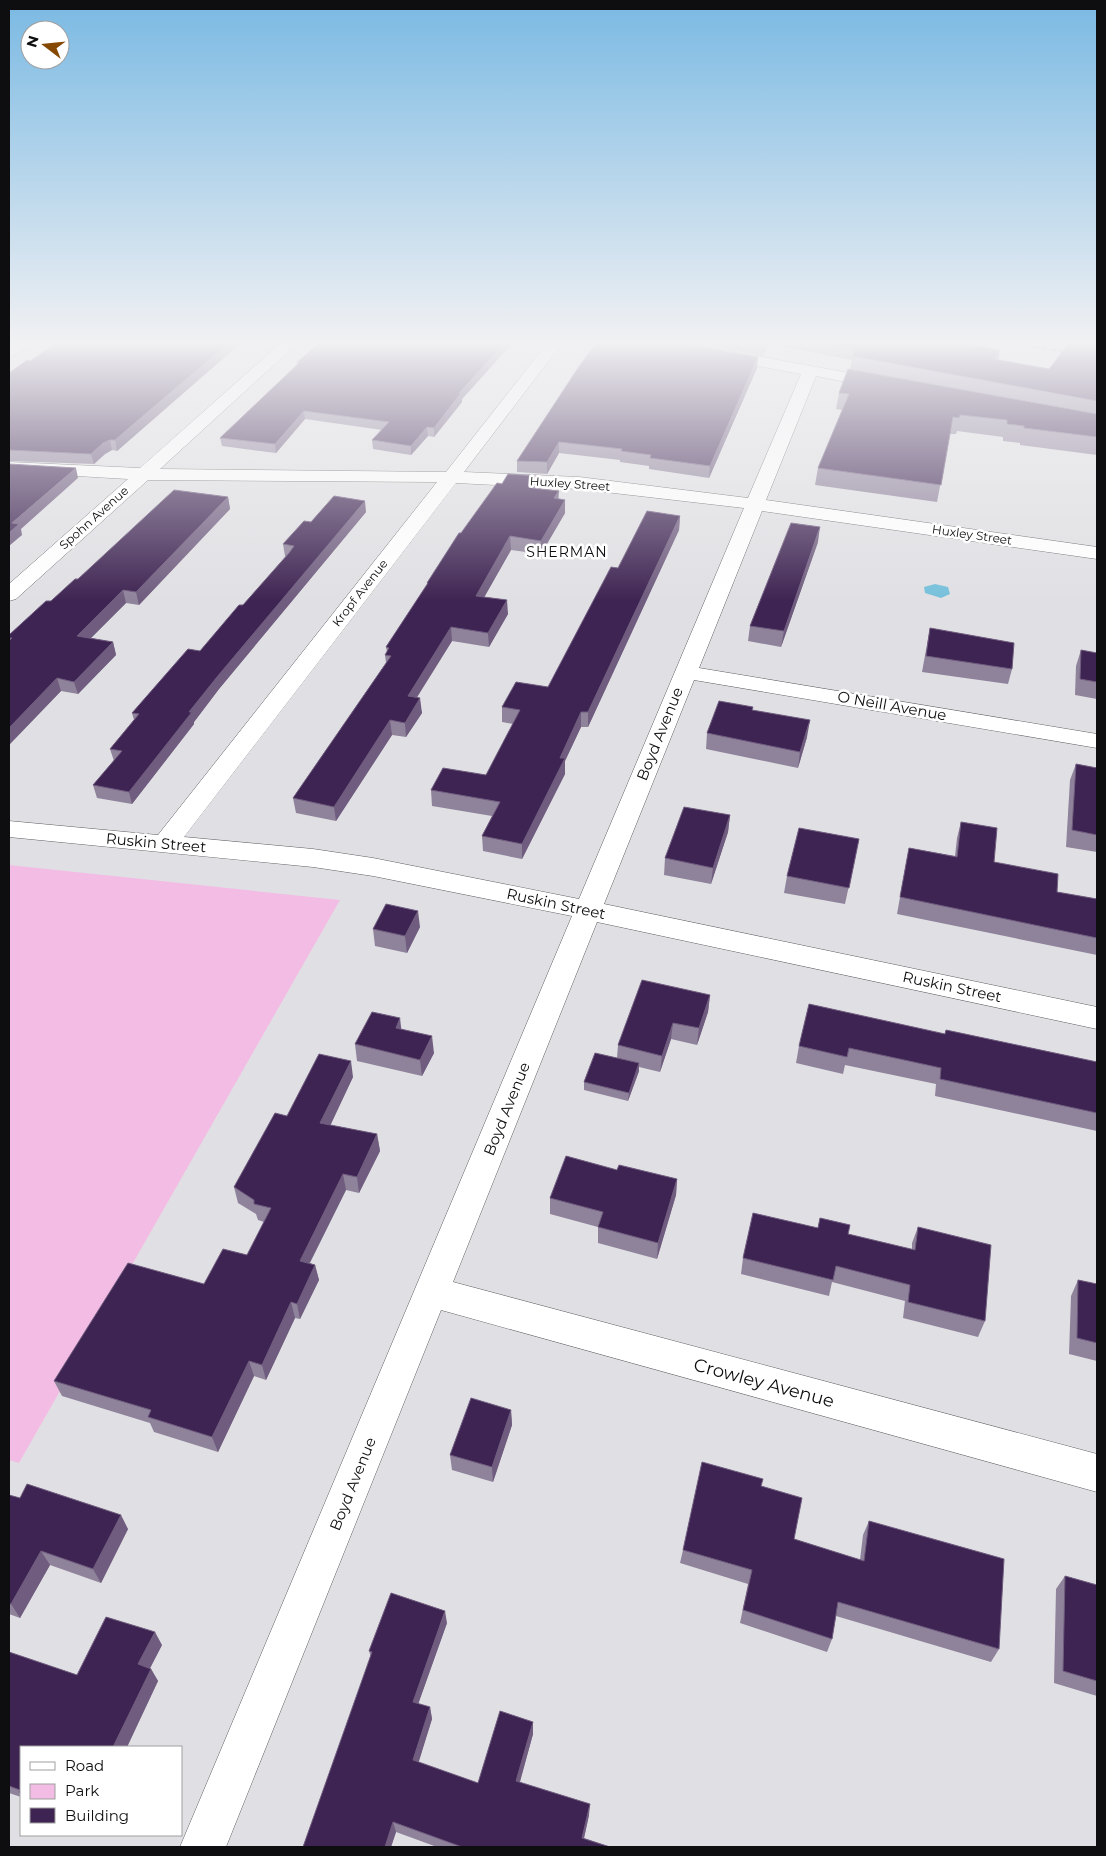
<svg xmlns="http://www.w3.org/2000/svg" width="1106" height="1856" viewBox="0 0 1106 1856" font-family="Montserrat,sans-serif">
  <rect width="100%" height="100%" fill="#e0e0e4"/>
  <path fill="#f3bce4" d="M9 865 340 900 19 1463 9 1460Z"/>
  <path fill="#76c0db" d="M935 584 948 587 950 594 941 598 925 593 924 587Z"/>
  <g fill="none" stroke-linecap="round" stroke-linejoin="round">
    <g stroke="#5d5e61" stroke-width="1">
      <g id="minor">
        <path d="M15 342H33L15 355 9 357V345Z"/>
        <path d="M282 342H299L160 469 446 472 548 342H563L464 472 579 477 748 498 801 374 658 347 653 345 650 342H680L882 379 888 381 890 384 888 387 882 389 816 376 766 500 1097 547V559L762 511 699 668 1097 734V748L694 680 604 904 1097 1007V1029L597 922 453 1282 1097 1454V1492L441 1310 226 1847H180L572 916 373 876 313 867 9 837V821L158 835 437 482 148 480 16 599 9 601V584L128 479 9 472V462L140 468ZM456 483 579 489 744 508 579 899 373 858 313 849 184 837Z"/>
      </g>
    </g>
    <use href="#minor" fill="#fff" fill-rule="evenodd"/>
    <path stroke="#747477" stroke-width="2.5" stroke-dasharray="6 3" stroke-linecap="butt" d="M1006 342 1097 357"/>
  </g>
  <g fill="#8f829b">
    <path d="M242 342 117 451 112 450 105 454 94 464 9 461V373L30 361Z"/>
    <path d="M688 342H857L856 346 1000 350 998 360 1049 369 1097 342V455L1020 445V443L1003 441V437L957 431 956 434H950L937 502 815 485 818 468 842 410 836 409 839 393 850 369 852 360 769 344 763 356Z"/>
    <path d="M508 344 509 347 462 399V402L434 437 428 436 411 455 373 449 372 440 382 430 305 419 276 453 222 446 220 438 297 365V362Z"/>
    <path d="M758 357 757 368 709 478 649 469V466L620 462V460L559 453 547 474 517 472V461L580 365Z"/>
    <path d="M539 476V489L559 499 565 513 541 554 511 550 484 597 508 614 489 647 452 641 417 697 422 713 406 737 392 735 336 821 296 813 293 798 386 663 385 655 387 652 386 647 427 585V583L461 533 502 484Z"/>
    <path d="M228 497 230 509 139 605 126 603 91 638 113 642 116 655 78 694 61 691 9 745V635L78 579Z"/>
    <path d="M366 512 219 689 194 722V724L132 804 97 798 93 785 114 761 110 749 134 720 132 713 200 651 243 605 286 556H285L283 544 311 522Z"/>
    <path d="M680 516 679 530 588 727H581L565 761V774L522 859 483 851 482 836 492 816 432 806 431 790 486 775 513 724 502 722V707L548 687 618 568Z"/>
    <path d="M818 542 781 647 748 641 750 626Z"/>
    <path d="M930 628 1012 669 1008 684 922 672Z"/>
    <path d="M1081 650 1097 653V699L1075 695 1076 666Z"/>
    <path d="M707 733 807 737 798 768 706 749Z"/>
    <path d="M1076 764 1097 768V852L1066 847 1070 780Z"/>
    <path d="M730 815 728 832 711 884 664 875 665 858Z"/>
    <path d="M961 822 994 862 1057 892 1097 899V955L897 914 906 864 909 848 955 856 957 838Z"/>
    <path d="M859 839 845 904 784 893 787 876Z"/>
    <path d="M420 927 407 953 375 946 373 929Z"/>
    <path d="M710 995 708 1012 697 1045 671 1039 660 1072 639 1067V1071L628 1101 584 1090V1082L617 1058 618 1045Z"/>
    <path d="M402 1029 434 1053 422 1076 357 1061 355 1044Z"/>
    <path d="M946 1030 1097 1062V1131L935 1096 936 1084 845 1065 843 1074 796 1063 799 1046 945 1034Z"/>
    <path d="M353 1077 330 1125 377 1134 380 1151 359 1193 346 1190 310 1263 315 1265 319 1280 300 1319 295 1318 266 1380 254 1376 218 1452 154 1432 150 1423 62 1396 54 1381 204 1284 247 1255 264 1222 258 1220 256 1214 238 1203 234 1187 287 1116Z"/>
    <path d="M617 1170 677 1179 676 1195 657 1259 598 1243V1227L550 1214V1198Z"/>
    <path d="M820 1218 848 1234 912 1250V1243L918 1227 985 1321 978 1337 903 1318 905 1301 832 1282 829 1296 741 1274 743 1258 818 1228Z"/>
    <path d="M1078 1280 1097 1284V1361L1069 1354 1071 1296Z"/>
    <path d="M511 1410 512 1425 493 1482 452 1470 450 1455Z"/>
    <path d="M761 1486 794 1539 860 1560 863 1535 869 1521 999 1649 991 1662 836 1616 832 1639 827 1652 740 1623 748 1584 680 1563 683 1550Z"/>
    <path d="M9 1495 128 1529 101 1583 50 1565 20 1618 9 1614Z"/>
    <path d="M1065 1576 1097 1585V1696L1054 1683 1056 1589Z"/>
    <path d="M447 1623 418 1704 430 1707 432 1719 418 1762 478 1783 533 1722V1734L520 1782 589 1815 584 1838 610 1847H437L396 1832 391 1847H303L371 1657 369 1651Z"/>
    <path d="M162 1645 150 1668 151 1669 158 1681 127 1747H21V1797L9 1793V1652L77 1675Z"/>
  </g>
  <g fill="#6f5c7e">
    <path d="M230 342H242L117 451 115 440Z"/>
    <path d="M506 342H511L508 344 509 347 462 399V402L434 437V428L459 393Z"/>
    <path d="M766 342H769V344L763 356 764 345Z"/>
    <path d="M1000 350 997 366 994 359Z"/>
    <path d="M758 357 757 368 709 478 710 466Z"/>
    <path d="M304 411 305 419 276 453 275 444Z"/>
    <path d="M427 427 428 436 411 455V446Z"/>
    <path d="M110 440 112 450 105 454 94 464 91 454 103 443Z"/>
    <path d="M559 442V453L547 474V462Z"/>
    <path d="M76 468 78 478 21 529 22 535 9 546V533L12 523Z"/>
    <path d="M539 476V489L532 488Z"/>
    <path d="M559 491 558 505 554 498Z"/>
    <path d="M228 497 230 509 139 605 136 592Z"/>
    <path d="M565 500V513L541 554V541Z"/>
    <path d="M365 501 366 512 219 689 194 722V724L132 804 129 792 189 712 217 677Z"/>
    <path d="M680 516 679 530 588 727V712Z"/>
    <path d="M820 527 818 542 781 647 784 631Z"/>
    <path d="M510 536 511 550 477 610 476 596Z"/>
    <path d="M123 590 126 603 80 649 77 636Z"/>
    <path d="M507 600 508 614 489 647 488 633Z"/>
    <path d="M451 627 452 641 409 710 408 696Z"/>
    <path d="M113 642 116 655 78 694 74 682Z"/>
    <path d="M57 678 61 691 9 745V728Z"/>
    <path d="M420 698 422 713 406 737 405 723Z"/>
    <path d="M581 712V727L565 761V774L522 859V844L560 758Z"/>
    <path d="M390 720 392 735 336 821 334 807Z"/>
    <path d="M810 720 807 737 798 768 800 752Z"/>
    <path d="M730 815 728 832 711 884 713 868Z"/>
    <path d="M418 911 420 927 407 953 405 936Z"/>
    <path d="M710 995 708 1012 697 1045 699 1028Z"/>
    <path d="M400 1018 402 1035 396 1028Z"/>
    <path d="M673 1023 671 1039 660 1072 662 1056Z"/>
    <path d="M432 1036 434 1053 422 1076 420 1060Z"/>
    <path d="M351 1061 353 1077 324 1139 320 1123Z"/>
    <path d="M639 1063V1071L628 1101 629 1093Z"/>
    <path d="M377 1134 380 1151 359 1193 357 1177Z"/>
    <path d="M343 1174 346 1190 303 1276 300 1261Z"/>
    <path d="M677 1179 676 1195 657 1259 658 1243Z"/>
    <path d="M315 1265 319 1280 300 1319 297 1304Z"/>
    <path d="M291 1302 295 1318 266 1380 262 1365Z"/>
    <path d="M249 1361 254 1376 218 1452 212 1437Z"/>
    <path d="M511 1410 512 1425 493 1482 492 1467Z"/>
    <path d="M121 1515 128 1529 101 1583 93 1569Z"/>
    <path d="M41 1551 50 1565 20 1618 11 1604Z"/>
    <path d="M445 1611 447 1623 415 1713 413 1702Z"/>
    <path d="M155 1632 162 1645 146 1676 138 1664Z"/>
    <path d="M151 1669 158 1681 127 1747H113Z"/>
    <path d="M430 1707 432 1719 416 1771 413 1760Z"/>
    <path d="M533 1722V1734L517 1792 516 1781Z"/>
    <path d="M590 1804 589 1815 582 1847V1838Z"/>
    <path d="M393 1822 396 1832 391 1847H385Z"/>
  </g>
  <g fill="#3e2452" stroke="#6f5c7e">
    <path d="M58 342H230L115 440H110L103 443 91 454 9 450V373L27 360 30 361Z"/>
    <path d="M321 342H506L459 393H461L434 428 427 427 411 446 372 440 389 422 304 411 275 444 220 438 300 362H297Z"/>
    <path d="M597 342H676L758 357 710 466 650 458 651 455 621 451 622 449 559 442 547 462 517 461 580 365Z"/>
    <path d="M745 342H766L764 345Z"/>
    <path d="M814 342H857L855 349Z"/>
    <path d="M858 342H954L1000 350 994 359 1049 369 1070 342H1097V401L852 356Z"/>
    <path d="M848 369 1097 414V437L1024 428V426L1007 424V420L960 415 959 418 953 417 941 485 818 468 849 394 839 393Z"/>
    <path d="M9 464 76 468 12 523 19 524 9 533Z"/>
    <path d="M508 474 539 476 532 488 559 491 554 498 565 500 541 541 510 536 476 596 507 600 488 633 451 627 408 696 420 698 405 723 390 720 334 807 293 798 391 656 385 655 389 648 386 647 428 583H427L459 533H461L497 483 502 484Z"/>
    <path d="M174 490 228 497 136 592 123 590 77 636 113 642 74 682 57 678 9 728V641L12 638H9V635L46 601H51L75 579H78Z"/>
    <path d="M334 496 365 501 217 677 189 712H192L129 792 93 785 122 751 110 749 139 714 132 713 188 649 200 651 239 605H243L289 553 294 546 283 544 304 521 311 522Z"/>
    <path d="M647 511 680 516 588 712H581L560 758H565L522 844 482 836 500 802 431 790 443 768 486 775 520 710 502 707 516 682 548 687 611 567 618 568Z"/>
    <path d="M791 523 820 527 784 631 750 626Z"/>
    <path d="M930 628 1014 643 1012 669 926 656Z"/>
    <path d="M1081 650 1097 653V682L1080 679Z"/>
    <path d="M719 701 753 707 752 710 810 720 800 752 707 733Z"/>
    <path d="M1076 764 1097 768V835L1072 830Z"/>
    <path d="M684 807 730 815 713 868 665 858Z"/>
    <path d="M961 822 997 828 994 862 1058 874 1057 892 1097 899V938L900 897 909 848 957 857Z"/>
    <path d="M799 828 859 839 849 888 787 876Z"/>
    <path d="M386 904 418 911 405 936 373 929Z"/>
    <path d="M642 980 710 995 699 1028 673 1023 662 1056 618 1045Z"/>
    <path d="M809 1004 945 1034 946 1030 1097 1062V1113L940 1079 941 1068 849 1048 847 1057 799 1046Z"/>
    <path d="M372 1012 400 1018 396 1028 432 1036 420 1060 355 1044Z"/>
    <path d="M595 1053 639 1063 629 1093 584 1082Z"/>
    <path d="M319 1054 351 1061 320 1123 377 1134 357 1177 343 1174 300 1261 315 1265 297 1304 291 1302 262 1365 249 1361 212 1437 148 1417 151 1410 54 1381 128 1263 204 1284 223 1249 247 1255 271 1208 254 1204V1200L234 1187 275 1113 287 1116Z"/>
    <path d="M566 1156 617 1170 619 1165 677 1179 658 1243 598 1227 603 1212 550 1198Z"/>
    <path d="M753 1213 818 1228 820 1218 850 1225 848 1234 915 1250 918 1227 991 1245 985 1321 908 1302 910 1285 836 1266 833 1280 743 1258Z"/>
    <path d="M1078 1280 1097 1284V1343L1077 1338Z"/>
    <path d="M471 1398 511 1410 492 1467 450 1455Z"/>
    <path d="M702 1462 763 1479 761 1486 802 1498 794 1539 864 1561 869 1521 1004 1559 999 1649 838 1602 832 1639 743 1610 752 1570 683 1550Z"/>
    <path d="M27 1484 121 1515 93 1569 41 1551 11 1604H9V1495L20 1498Z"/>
    <path d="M1065 1576 1097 1585V1681L1063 1671Z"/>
    <path d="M391 1593 445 1611 413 1702 430 1707 413 1760 478 1783 500 1711 533 1722 516 1781 590 1804 582 1838 610 1847H462L393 1822 385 1847H303L372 1652 369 1651Z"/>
    <path d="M106 1617 155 1632 138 1664 151 1669 113 1747H21V1793L19 1792 20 1790 9 1786V1652L77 1675Z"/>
  </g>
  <linearGradient id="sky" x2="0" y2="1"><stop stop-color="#7ab9e3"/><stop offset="0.57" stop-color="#f1f1f3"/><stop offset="1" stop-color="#f1f1f3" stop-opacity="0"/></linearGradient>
  <rect width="1106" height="601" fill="url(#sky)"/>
  <g text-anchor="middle" stroke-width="5" stroke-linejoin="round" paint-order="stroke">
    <g font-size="12" fill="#0e0e10" stroke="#fff">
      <text transform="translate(570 484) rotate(4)" y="4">Huxley Street</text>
      <text transform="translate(94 518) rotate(-42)" y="4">Spohn Avenue</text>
      <text transform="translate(972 535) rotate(8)" y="4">Huxley Street</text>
      <text transform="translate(360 593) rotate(-52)" y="4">Kropf Avenue</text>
    </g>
    <g font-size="14" letter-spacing="1" fill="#0e0e10" stroke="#fff">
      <text x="567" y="557">SHERMAN</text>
    </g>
    <g font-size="15" fill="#0e0e10" stroke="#fff">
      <text transform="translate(892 706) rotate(10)" y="5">O Neill Avenue</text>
      <text transform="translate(660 734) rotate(-68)" y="5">Boyd Avenue</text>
      <text transform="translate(156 843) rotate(5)" y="5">Ruskin Street</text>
      <text transform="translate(556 904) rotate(12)" y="5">Ruskin Street</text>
      <text transform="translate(952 987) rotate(12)" y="5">Ruskin Street</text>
      <text transform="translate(507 1109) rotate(-68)" y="5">Boyd Avenue</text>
      <text transform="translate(353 1484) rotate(-68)" y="5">Boyd Avenue</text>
    </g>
    <g font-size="18" fill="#0e0e10" stroke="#fff">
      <text transform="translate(764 1383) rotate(15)" y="6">Crowley Avenue</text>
    </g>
  </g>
  <rect width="1106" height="1856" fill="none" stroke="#0e0e10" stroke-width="20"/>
  <rect x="20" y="1746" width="162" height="90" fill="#ffffff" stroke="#9f9f9f"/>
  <rect x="30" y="1762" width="25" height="8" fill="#ffffff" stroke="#9f9f9f"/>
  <text x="65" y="1771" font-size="15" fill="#0e0e10">Road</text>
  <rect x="30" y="1784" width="25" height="15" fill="#f3bce4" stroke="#9f9f9f"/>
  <text x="65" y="1796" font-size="15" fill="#0e0e10">Park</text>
  <rect x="30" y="1808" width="25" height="15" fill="#3e2452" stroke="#9f9f9f"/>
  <text x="65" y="1821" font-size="15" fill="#0e0e10">Building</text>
  <g transform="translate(45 45) rotate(286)"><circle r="24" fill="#ffffff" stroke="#9f9f9f"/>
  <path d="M0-4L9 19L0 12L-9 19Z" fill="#854902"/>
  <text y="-8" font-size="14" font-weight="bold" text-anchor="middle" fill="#0e0e10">N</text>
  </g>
</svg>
